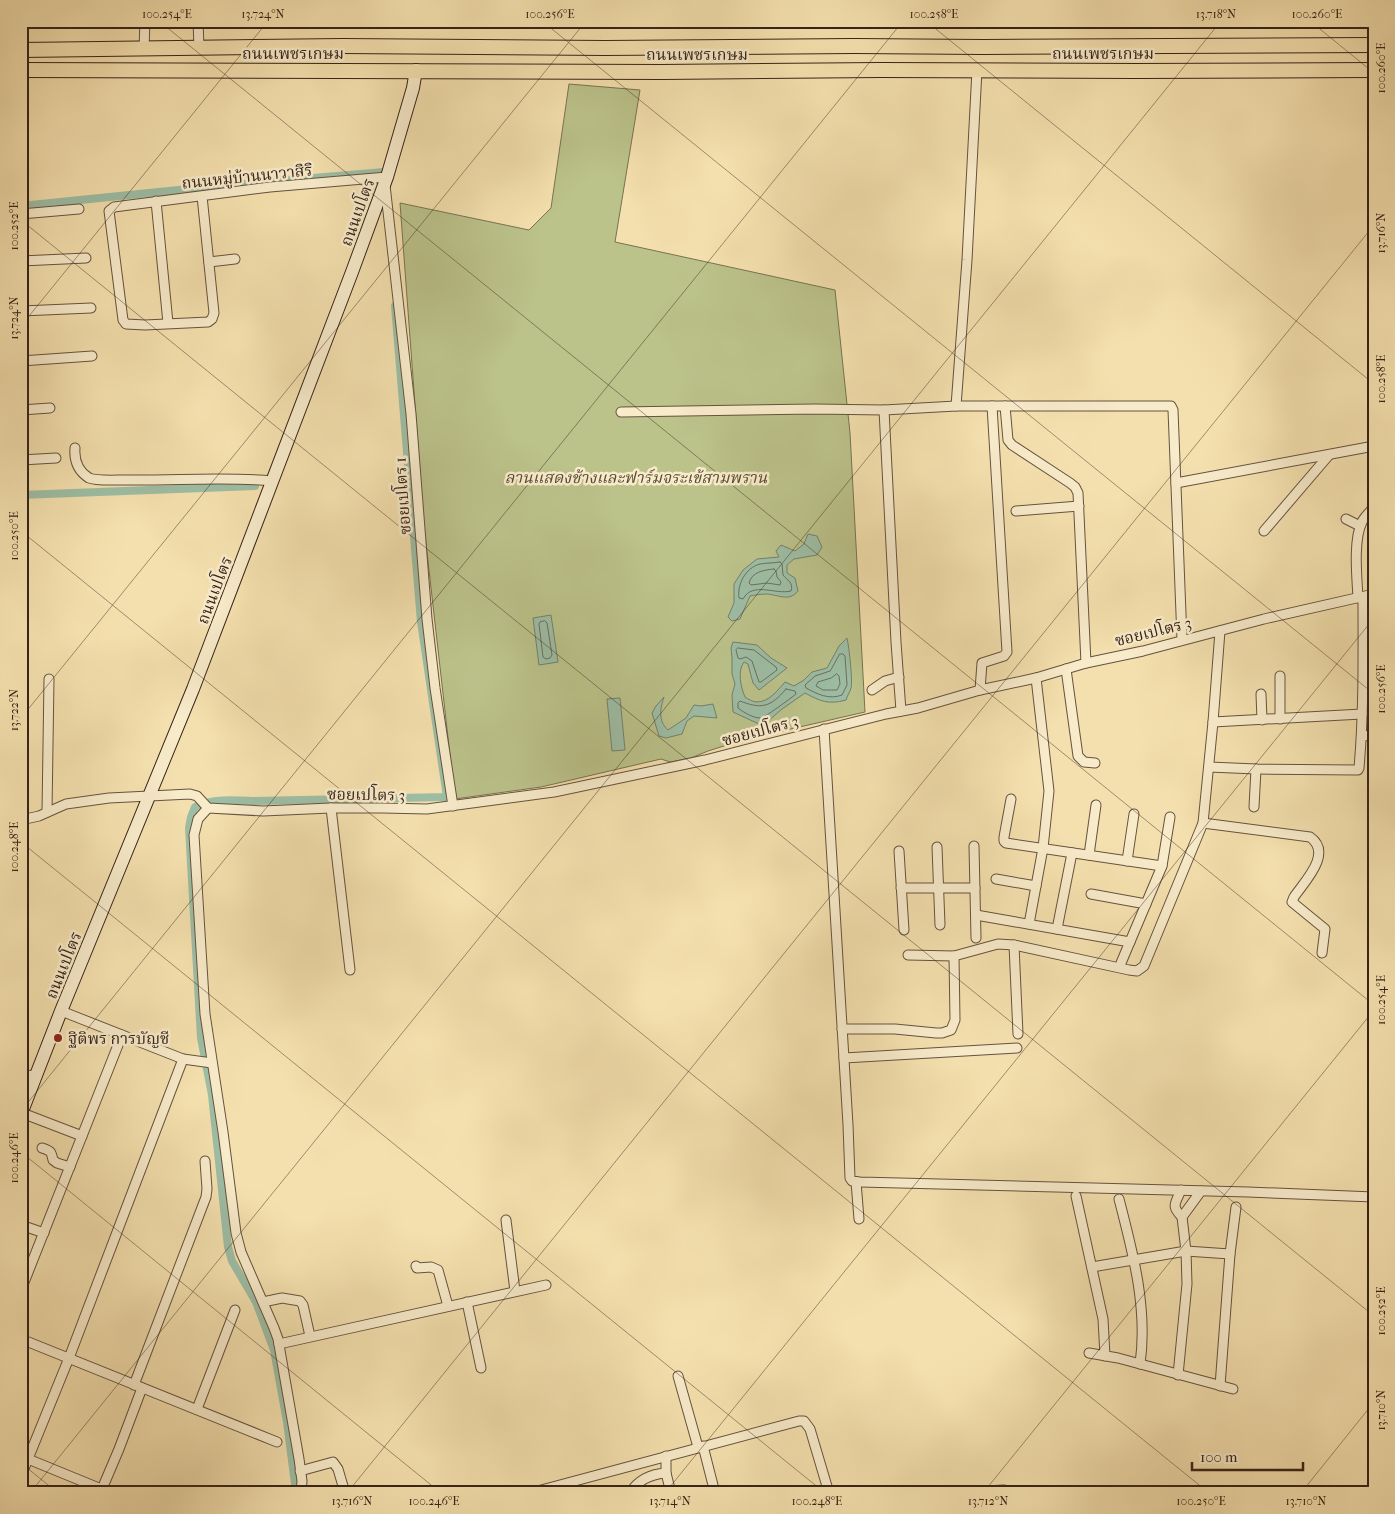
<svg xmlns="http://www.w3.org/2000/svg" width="1395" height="1514" viewBox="0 0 1395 1514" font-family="'IM FELL French Canon','Noto Serif Thai',serif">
  <rect width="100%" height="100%" fill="#f4e0ae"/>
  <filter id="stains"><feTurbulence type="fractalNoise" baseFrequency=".004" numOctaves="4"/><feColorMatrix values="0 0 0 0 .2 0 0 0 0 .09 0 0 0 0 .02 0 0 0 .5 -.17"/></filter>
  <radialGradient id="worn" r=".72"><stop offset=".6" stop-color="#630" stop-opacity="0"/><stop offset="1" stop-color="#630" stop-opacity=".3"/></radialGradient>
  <path fill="#bbc28a" stroke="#787252" d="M569 84 640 90 615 242 835 290 850 433 865 712 743 740 708 751 691 758 670 762 661 759 541 787 455 799 424 526 400 203 529 230 551 208Z"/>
  <g fill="#9dbea5" stroke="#74806d">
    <path d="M808 534 817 536 822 547 817 555 794 559 787 565V573L795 578 798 591C789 602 779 595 767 594 761 594 755 595 750 596L740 619 732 621 728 617 734 603V584L743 570 757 559 779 557 776 551 781 545 795 551 804 544Z"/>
    <path d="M551 615 558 662 539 665 533 618Z"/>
    <path d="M847 638C849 646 853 683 851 688 850 692 847 696 846 700 828 705 820 701 805 693L782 709 767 722 759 724 733 712 732 695 735 684 732 674V658L731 648 733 642 757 645 771 658 787 668 759 690 753 683 748 664 744 662C737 671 741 688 745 697 748 699 753 702 757 702 769 702 778 690 785 682L794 686 804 680 812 672 827 668 839 646Z"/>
    <path d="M664 697C660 709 658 721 668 730L686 718 694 705 701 706 713 704 717 718 694 716 687 721 682 734 666 738 659 736 652 713 656 706Z"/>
    <path d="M620 698 625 750 612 751 607 699Z"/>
  </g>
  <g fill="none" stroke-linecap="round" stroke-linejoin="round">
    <g stroke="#6a7060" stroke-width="1">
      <path d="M780 562 782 564 783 575C787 580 794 583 791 591 775 595 753 581 743 599L739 598C737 585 745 568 760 564 766 563 774 563 780 562Z"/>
      <path d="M774 569 776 571 777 577 781 582 780 585 767 583 751 585 749 583C752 572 763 570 774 569Z"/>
      <path d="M545 621 547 623 552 655 550 658 546 659 543 657 539 624 540 622Z"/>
      <path d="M738 648 754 650 776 667 777 670 761 682H759L752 661 746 657 740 659 738 658 736 650Z"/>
      <path d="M840 654H843L845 656 847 685 842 695C829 700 817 694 806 688L805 685 815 676 830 671Z"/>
      <path d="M837 674 839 676 840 684 837 690H823L816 686 818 682 831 678Z"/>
      <path d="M786 689 795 691 796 694C791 698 763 719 760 718 753 718 743 712 738 708V703L740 701C761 709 770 708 786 689Z"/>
    </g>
    <g stroke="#9dbea5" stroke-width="8">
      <path d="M21 206 208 187 384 172V180"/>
      <path d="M21 495 255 486"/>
      <path d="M823 1488 824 1493"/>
      <path d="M295 1493V1484L287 1422 274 1350 256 1302 232 1261 228 1247 212 1095 201 1038 189 828 191 817 195 807C214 798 234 800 254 801L447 797 421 622 395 306"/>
    </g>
    <g stroke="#66523f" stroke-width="11">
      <g id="street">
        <path d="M198 21 199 48"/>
        <path d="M144 49 145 21"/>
        <path d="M385 185 411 414 427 619 435 688 453 806"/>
        <path d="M202 196 214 313 212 319 208 322 145 325 126 324 123 320 109 211 114 207 270 187 387 177"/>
        <path d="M156 201 168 323"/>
        <path d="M21 214 79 209"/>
        <path d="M21 261 86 258"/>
        <path d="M209 262 235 259"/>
        <path d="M21 311 91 308"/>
        <path d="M21 361 92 356"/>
        <path d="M956 406 967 260 977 70"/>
        <path d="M1005 406 1008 440 1012 445 1070 483 1075 487 1078 493 1086 663"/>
        <path d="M21 410 50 408"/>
        <path d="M884 410 896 642 901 711"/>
        <path d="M621 412 815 409 884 410 956 406H1171L1173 410 1182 639"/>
        <path d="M75 448C74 460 78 471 89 478 96 481 115 480 123 480 173 481 223 476 273 481"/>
        <path d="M21 460 56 458"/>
        <path d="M1176 483 1374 446"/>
        <path d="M1016 511 1079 506"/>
        <path d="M1346 519 1360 526"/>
        <path d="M1264 531 1329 455"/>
        <path d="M1358 598C1357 578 1353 540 1362 522 1364 517 1370 512 1374 507"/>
        <path d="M1066 669 1078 756 1084 762 1095 763"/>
        <path d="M872 690 885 681 899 677"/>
        <path d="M980 690 982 663 1004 656 1007 652 992 406"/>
        <path d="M1261 694 1262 720"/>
        <path d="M1280 719V676"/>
        <path d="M1213 722 1362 714"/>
        <path d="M824 729 848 1125 850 1178 852 1181 860 1182 1248 1192 1374 1197"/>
        <path d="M1362 736 1374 735"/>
        <path d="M1209 767 1256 769 1358 770 1359 768C1364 711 1363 654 1363 597"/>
        <path d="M1011 799 1004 837V841L1006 843 1162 866 1170 817"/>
        <path d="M1254 807 1256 769"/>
        <path d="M208 808 198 819 194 835 205 1014 223 1132 236 1233 241 1252 274 1328 278 1339 299 1459 302 1481 301 1493"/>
        <path d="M331 808 350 970"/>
        <path d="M47 812 49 679"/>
        <path d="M21 820 39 816 66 804 109 798 190 794 197 796 208 808 263 811 331 808H382L427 809 554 792 705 760 886 714 918 708 980 690 1036 678 1086 663 1143 651 1264 619 1374 594"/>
        <path d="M1203 823 1310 837C1333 853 1305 881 1294 897L1292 902 1325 929 1322 953"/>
        <path d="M974 846 976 938"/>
        <path d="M937 847 940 925"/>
        <path d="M899 851 904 930"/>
        <path d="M1089 855 1096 805"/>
        <path d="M1127 861 1134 814"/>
        <path d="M996 879 1036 886"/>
        <path d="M901 888H975"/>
        <path d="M1091 894 1146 904"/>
        <path d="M976 915 1130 942"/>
        <path d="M1029 924 1043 848 1049 791 1036 678"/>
        <path d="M1057 929 1072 853"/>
        <path d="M1014 945 1018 1034"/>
        <path d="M908 955 954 956 998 944 1014 945 1129 970 1137 971 1144 966 1203 823 1213 722 1220 631"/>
        <path d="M1121 963 1162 866"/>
        <path d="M61 1011 183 1059 212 1063"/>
        <path d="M842 1029H895L936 1033H942L951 1030 955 1020 954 956"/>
        <path d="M844 1058 1017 1048"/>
        <path d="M21 1076 36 1075"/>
        <path d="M22 1113 82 1136"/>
        <path d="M42 1148C51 1151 51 1151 53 1160L57 1163 70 1167"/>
        <path d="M856 1182 859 1219"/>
        <path d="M1181 1190C1175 1204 1171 1206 1182 1217"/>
        <path d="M1076 1196 1103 1319 1105 1356"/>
        <path d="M1119 1199C1133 1253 1148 1309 1140 1364"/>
        <path d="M506 1220 515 1291"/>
        <path d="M21 1225 44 1233"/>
        <path d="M416 1266 417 1268 431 1267 438 1270 448 1306"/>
        <path d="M1092 1267 1186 1251 1230 1254"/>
        <path d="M21 1290 122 1035"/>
        <path d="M263 1302 282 1298 300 1301 303 1305 310 1336"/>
        <path d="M467 1302 481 1368"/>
        <path d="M21 1339 277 1442"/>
        <path d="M279 1344 546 1285"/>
        <path d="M1089 1353 1118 1358 1233 1389"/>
        <path d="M1178 1375 1187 1284 1186 1251 1182 1217 1201 1191"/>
        <path d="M678 1376 698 1447"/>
        <path d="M134 1385 206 1197 207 1189 205 1161"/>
        <path d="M1220 1386 1230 1254 1236 1207"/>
        <path d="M197 1409 235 1310"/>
        <path d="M703 1446 715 1493"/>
        <path d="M28 1459 111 1493"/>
        <path d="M300 1471 333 1462 338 1469 345 1493"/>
        <path d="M666 1473 671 1493"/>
        <path d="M21 1476 69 1358 183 1059"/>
        <path d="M102 1489 119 1449 142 1388"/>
        <path d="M530 1493 799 1421H804L810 1429 829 1493"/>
        <path d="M630 1493C638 1480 651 1474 666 1473V1456"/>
        <path d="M948 1493 1004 1490"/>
      </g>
    </g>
    <g stroke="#36231a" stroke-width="14">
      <path id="secondary" d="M21 1114 61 1011 193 689 352 272 387 177 413 88 416 70"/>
    </g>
    <g stroke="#36231a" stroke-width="16">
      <g id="primary">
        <path d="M21 50 342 46 605 48 854 46 983 47 1374 45"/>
        <path d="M21 70 662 72 880 70 1136 71 1374 70"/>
      </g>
    </g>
    <use href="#street" stroke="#f8ebca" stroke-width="9"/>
    <use href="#secondary" stroke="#f8ebca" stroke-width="12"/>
    <use href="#primary" stroke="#f4e0ae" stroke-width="14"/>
  </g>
  <path fill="none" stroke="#36231a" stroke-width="1" stroke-opacity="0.45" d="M159 21 1374 1005M542 21 1374 694M926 21 1374 384M1310 21 1374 73M21 220 1374 1316M21 326 268 21M21 531 1209 1493M21 718 586 21M21 842 825 1493M21 1111 903 21M21 1152 441 1493M21 1463 58 1493M30 1493 1221 21M347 1493 1374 225M665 1493 1374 618M983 1493 1374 1010M1301 1493 1374 1402"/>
  <circle fill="#8f2418" stroke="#f8ebca" stroke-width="2" cx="58" cy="1038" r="5"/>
  <g text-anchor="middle" stroke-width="5" stroke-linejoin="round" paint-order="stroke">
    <g font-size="16" fill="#36231a" stroke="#f8ebca">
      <text x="293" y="59">ถนนเพชรเกษม</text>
      <text x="1103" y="59">ถนนเพชรเกษม</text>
      <text x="697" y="60">ถนนเพชรเกษม</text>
      <text transform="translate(247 176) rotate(-6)" y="6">ถนนหมู่บ้านนาวาสิริ</text>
      <text transform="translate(357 212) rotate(-70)" y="6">ถนนเปโตร</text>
      <text transform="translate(402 496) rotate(-94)" y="6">ซอยเปโตร 1</text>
      <text transform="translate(214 590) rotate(-69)" y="6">ถนนเปโตร</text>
      <text transform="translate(1153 631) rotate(-14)" y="6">ซอยเปโตร 3</text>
      <text transform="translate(760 730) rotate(-15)" y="6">ซอยเปโตร 3</text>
      <text transform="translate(366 794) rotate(1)" y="6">ซอยเปโตร 3</text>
      <text transform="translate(63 965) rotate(-68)" y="6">ถนนเปโตร</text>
    </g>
    <g font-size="16" font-style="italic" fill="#574b36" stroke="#f8ebca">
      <text x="636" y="483">ลานแสดงช้างและฟาร์มจระเข้สามพราน</text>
    </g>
    <g font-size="16" fill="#36231a" stroke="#f8ebca" text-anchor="start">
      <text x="68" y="1044">ฐิติพร การบัญชี</text>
    </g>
  </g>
  <rect width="1395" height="1514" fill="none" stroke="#f4e0ae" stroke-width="55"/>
  <path d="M1192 1462v8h111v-8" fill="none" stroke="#36231a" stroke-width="2.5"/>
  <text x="1200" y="1462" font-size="15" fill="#36231a" stroke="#f8ebca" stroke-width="4" paint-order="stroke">100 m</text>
  <rect x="28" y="28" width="1340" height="1458" fill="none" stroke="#36231a" stroke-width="2"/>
  <g font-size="12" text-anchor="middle" fill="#36231a">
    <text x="167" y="18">100.254°E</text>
    <text x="263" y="18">13.724°N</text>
    <text x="550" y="18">100.256°E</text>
    <text x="934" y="18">100.258°E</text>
    <text x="1216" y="18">13.718°N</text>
    <text x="1317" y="18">100.260°E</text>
    <text transform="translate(1381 68) rotate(-90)" y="4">100.260°E</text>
    <text transform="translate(14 226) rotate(-90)" y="4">100.252°E</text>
    <text transform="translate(1381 233) rotate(-90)" y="4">13.716°N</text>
    <text transform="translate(14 318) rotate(-90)" y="4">13.724°N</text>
    <text transform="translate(1381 379) rotate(-90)" y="4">100.258°E</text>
    <text transform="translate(14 536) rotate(-90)" y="4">100.250°E</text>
    <text transform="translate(1381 689) rotate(-90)" y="4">100.256°E</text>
    <text transform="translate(14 710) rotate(-90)" y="4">13.722°N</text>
    <text transform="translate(14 847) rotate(-90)" y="4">100.248°E</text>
    <text transform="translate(1381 1000) rotate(-90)" y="4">100.254°E</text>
    <text transform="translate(14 1158) rotate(-90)" y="4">100.246°E</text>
    <text transform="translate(1381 1311) rotate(-90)" y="4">100.252°E</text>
    <text transform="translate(1381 1410) rotate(-90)" y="4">13.710°N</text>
    <text x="352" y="1505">13.716°N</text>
    <text x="434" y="1505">100.246°E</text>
    <text x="670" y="1505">13.714°N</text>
    <text x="817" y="1505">100.248°E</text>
    <text x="988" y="1505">13.712°N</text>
    <text x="1201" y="1505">100.250°E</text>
    <text x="1306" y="1505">13.710°N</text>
  </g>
  <rect width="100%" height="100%" filter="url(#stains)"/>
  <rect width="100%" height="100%" fill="url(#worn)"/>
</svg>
